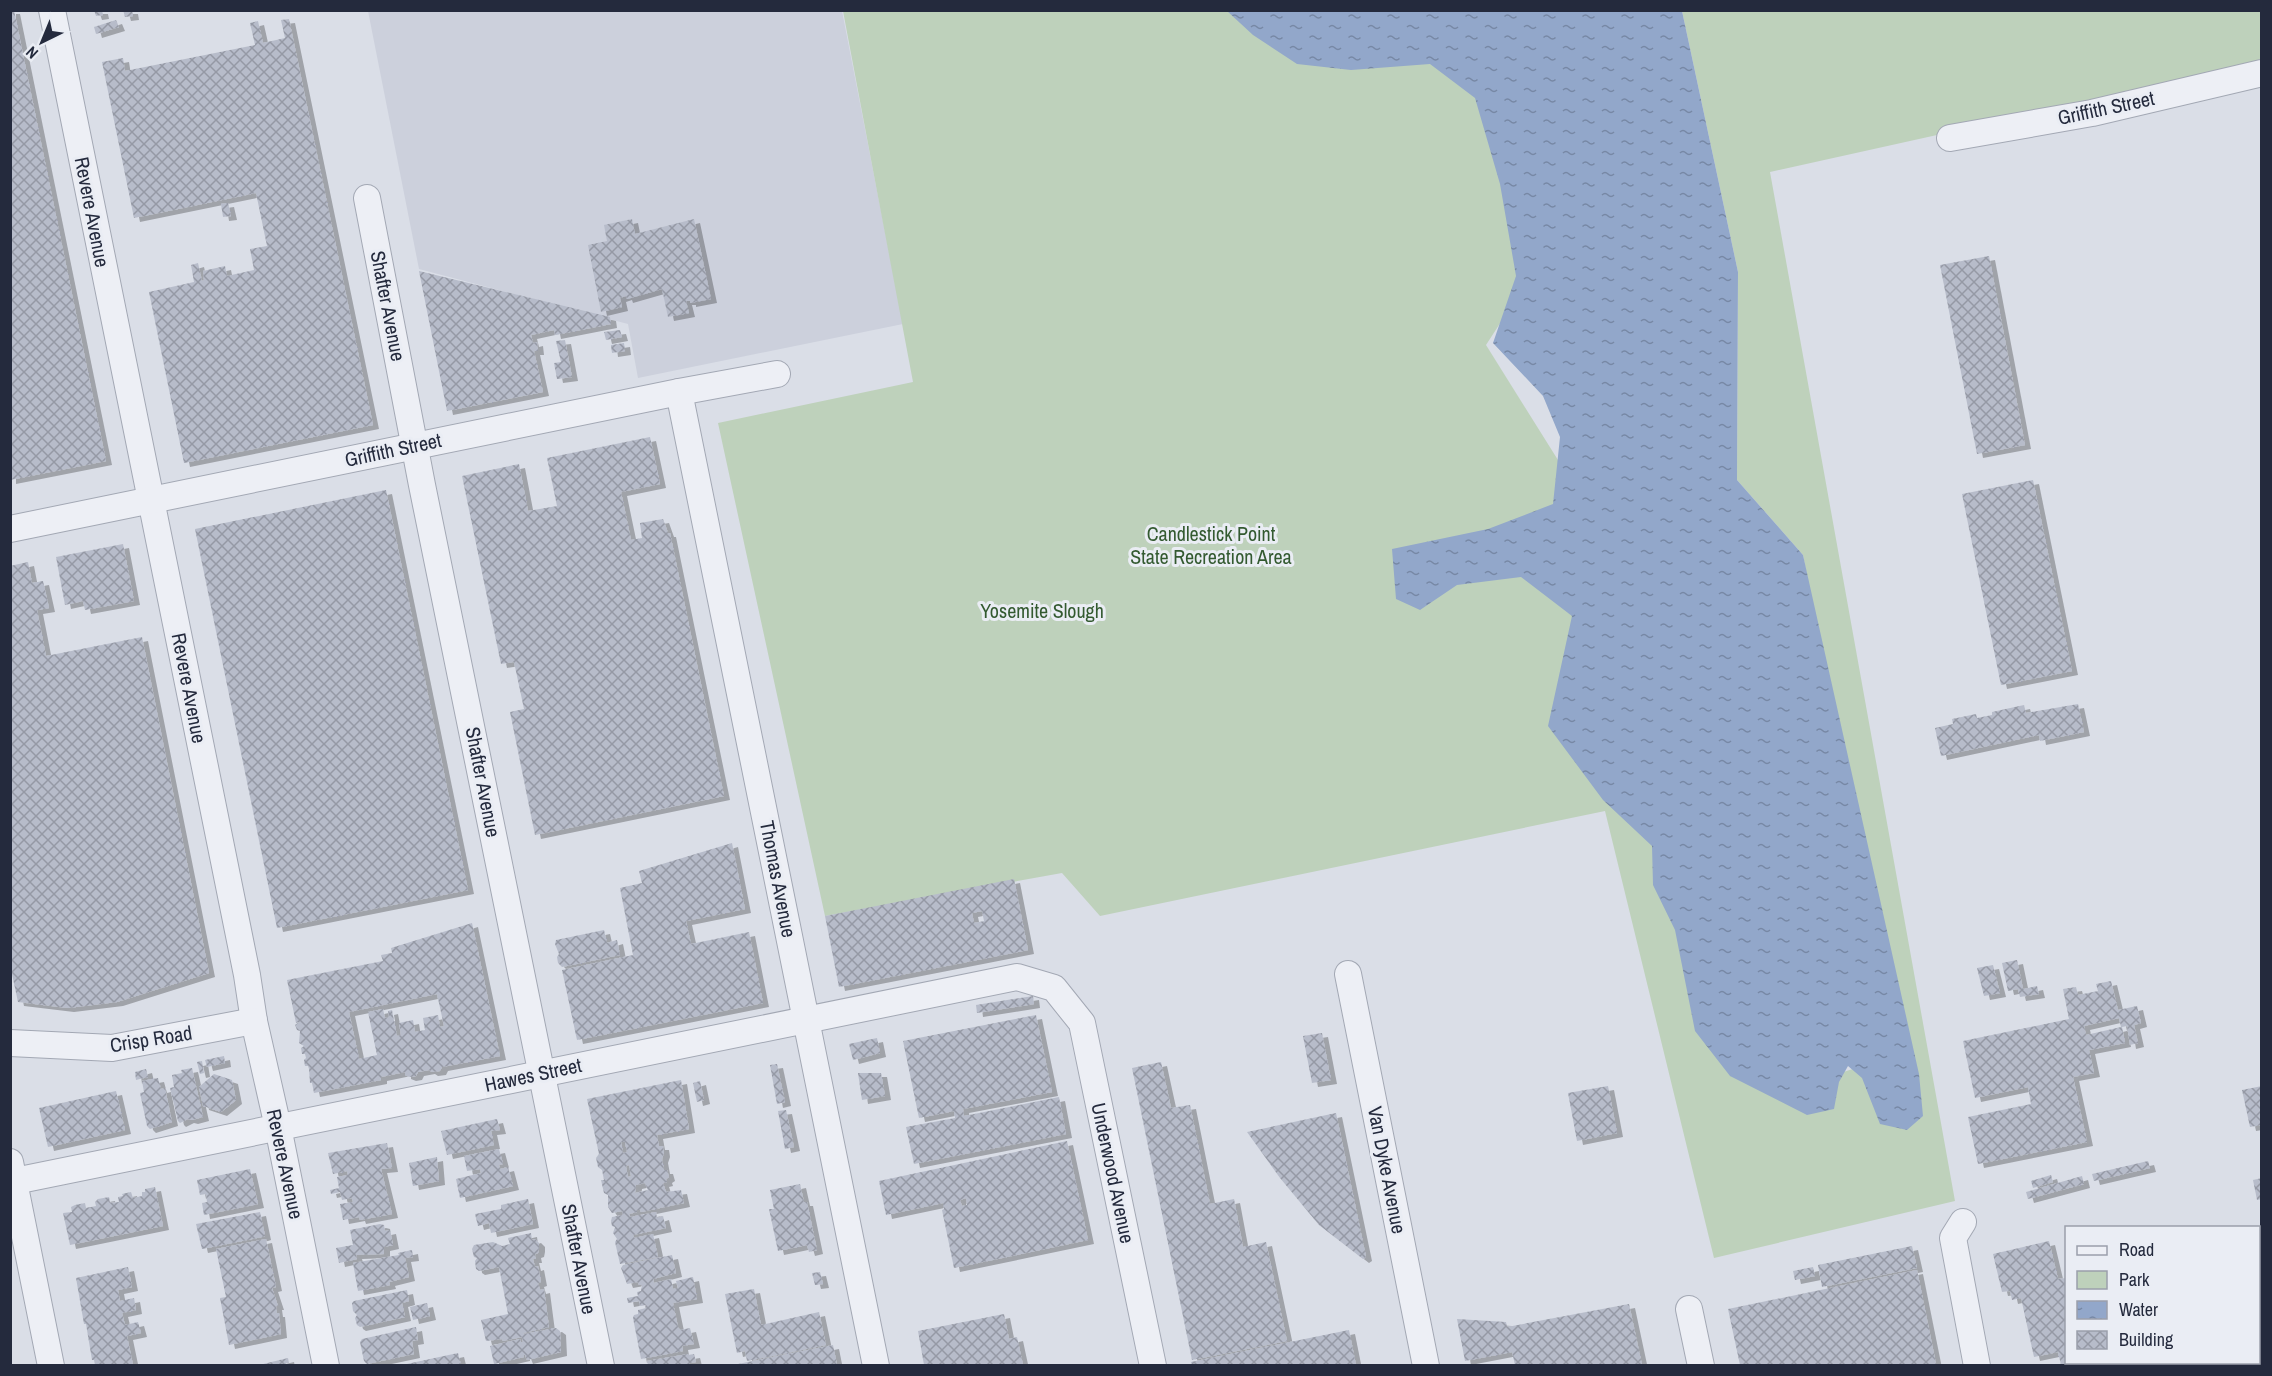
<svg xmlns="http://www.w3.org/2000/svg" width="2272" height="1376" viewBox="0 0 2272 1376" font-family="'Archivo Narrow',sans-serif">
  <defs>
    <pattern id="water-ripples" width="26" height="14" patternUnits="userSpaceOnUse" patternTransform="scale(1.5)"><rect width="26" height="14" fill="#92a7ca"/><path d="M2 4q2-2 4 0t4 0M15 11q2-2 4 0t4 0" fill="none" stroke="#7788a5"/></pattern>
    <pattern id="building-cross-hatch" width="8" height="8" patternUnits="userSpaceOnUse" patternTransform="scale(1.5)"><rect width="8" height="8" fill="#b7bcca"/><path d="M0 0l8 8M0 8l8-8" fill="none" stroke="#9599a5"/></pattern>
    <filter id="shadow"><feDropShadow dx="6" dy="4" stdDeviation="0" flood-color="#0004"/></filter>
  </defs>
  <rect width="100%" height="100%" fill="#dadee7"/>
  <path fill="#ccd0dc" d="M368 11H842L903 324 638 378 628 324 419 269Z"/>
  <path fill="#bed1bb" d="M843 11H1481L1534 271 1486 345 1563 468 1828 1077 1899 1054 1803 555 1737 480 1738 272 1682 11H2261V63L1770 172 1955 1201 1714 1258 1605 811 1100 916 1062 873 825 916 718 423 913 382Z"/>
  <path fill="url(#water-ripples)" d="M1227 11H1682L1738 272 1737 480 1803 555 1919 1074 1923 1116 1907 1130 1880 1124 1862 1078 1848 1066 1839 1082 1834 1109 1807 1115 1730 1076 1695 1031 1675 930 1653 885 1652 846 1603 800 1548 726 1572 616 1521 577 1457 585 1420 610 1396 599 1392 549 1488 529 1553 504 1560 437 1543 396 1493 343 1516 276 1500 184 1475 98 1430 64 1351 70 1297 64 1253 35Z"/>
  <g fill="url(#building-cross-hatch)" fill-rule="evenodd" filter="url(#shadow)">
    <path d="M10 10H14L106 461 10 480Z"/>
    <path d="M94 10H102L103 15 96 16Z"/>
    <path d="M123 10H132L133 16 125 17Z"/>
    <path d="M289 19 373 425 184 463 149 292 194 282 191 265 198 263 202 281 204 280 203 271 225 266 227 276 254 270 250 249 267 246 256 193 134 218 102 62 123 58 125 71 255 45 250 23 258 21 263 43 285 38 281 20Z"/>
    <path d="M116 20 119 27 96 34 94 27Z"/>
    <path d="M228 203 231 216 223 217 221 204Z"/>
    <path d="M632 219 635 234 694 219 711 299 690 303V301H686L689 313 668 317 662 289 627 299 626 296 620 298 622 307 601 312 588 245 607 241 604 225Z"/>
    <path d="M1989 256 2025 445 1977 454 1940 265Z"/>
    <path d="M419 271 610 317 611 324 555 335 554 330 531 335 533 343 537 342 538 351H534L543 392 447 411Z"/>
    <path d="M620 330 622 337 606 340 604 332Z"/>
    <path d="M565 340 572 377 557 379 554 363 561 362 556 341Z"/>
    <path d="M624 343 625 351 612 353 611 345Z"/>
    <path d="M650 437 660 484 621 492 631 540 642 538 640 523 663 519 668 533H670L724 796 535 835 510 712 524 709 514 662 501 664 462 476 519 464 528 511 557 506 547 458Z"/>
    <path d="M2033 480 2072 671 2001 685 1962 494Z"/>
    <path d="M386 490 468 890 277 928 195 529Z"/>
    <path d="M123 544 134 601 85 610 83 601 65 605 56 557Z"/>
    <path d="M28 562 32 583 43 581 49 608 37 610 46 656 142 637 209 973 117 1002 68 1008 18 1002 10 965V566Z"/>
    <path d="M2078 704 2084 732 2040 741 2039 735 1941 756 1935 728 1953 724 1952 719 1976 714 1977 718 1992 715V712L2024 705 2026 713Z"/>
    <path d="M732 843 745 909 686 921 691 944 749 932 763 1003 577 1040 562 970 633 955 620 888 642 883 639 871Z"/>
    <path d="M1014 879 1028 950 839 987 825 916ZM982 911 984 921 974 923 972 913Z"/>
    <path d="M472 923 500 1056 442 1067 440 1071 432 1072 429 1070 418 1072 416 1076 410 1077 405 1075V1072L381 1077V1080L314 1093 312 1083H310L309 1069 308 1066H305L304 1060 306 1058 305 1054H302L301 1048 304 1046 299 1043 300 1031 297 1030 295 1025 299 1022 296 1023 287 980 383 961 381 955 392 953 391 948ZM437 994 444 1026 440 1027 438 1015 423 1018 425 1030 415 1032 413 1020 399 1023 401 1035 397 1036 392 1010 388 1011 389 1017 385 1018 383 1009 368 1012 377 1055 359 1059 349 1012Z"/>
    <path d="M604 930 607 943 617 940 620 955 562 967 558 963 557 957 559 954 555 944 556 940Z"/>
    <path d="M2017 960 2023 989 2037 986 2039 994 2020 997 2018 989 2008 991 2002 963Z"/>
    <path d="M1993 965 2000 993 1984 996 1977 968Z"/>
    <path d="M2111 981 2118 1010 2137 1006 2141 1023 2134 1025 2138 1043 2130 1045 2127 1026 2122 1027 2125 1043 2089 1050 2094 1073 2073 1077 2087 1142 1978 1164 1968 1117 2031 1104 2028 1087 1975 1098 1963 1041 2069 1019 2063 989 2076 987 2078 995 2098 991 2096 984ZM2119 1018 2121 1027 2086 1035 2084 1026Z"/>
    <path d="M1033 996 1034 1004 977 1013 976 1005Z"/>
    <path d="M1036 1015 1052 1092 963 1109 964 1116 1059 1097 1066 1134 914 1164 906 1127 955 1118 954 1111 919 1118 903 1041Z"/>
    <path d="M1322 1033 1331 1080 1312 1083 1303 1036Z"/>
    <path d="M877 1038 880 1053 853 1060 849 1044Z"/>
    <path d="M224 1056 225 1063 207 1067 205 1060Z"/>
    <path d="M202 1061 204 1073 200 1074 197 1062Z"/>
    <path d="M1161 1062 1171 1108 1190 1105 1210 1204 1234 1199 1243 1247 1266 1242 1287 1341 1192 1360 1132 1068Z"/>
    <path d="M777 1064 785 1102 777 1104 770 1065Z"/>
    <path d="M192 1068 203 1117 192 1120 188 1119 180 1123 178 1121 170 1088 174 1087 172 1075 182 1073 181 1070Z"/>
    <path d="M146 1069 148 1077 136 1080 135 1072Z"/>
    <path d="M858 1073H881L885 1096 862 1100Z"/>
    <path d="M214 1074 232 1080 236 1100 221 1112 203 1106 199 1087Z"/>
    <path d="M158 1078 161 1089 165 1088 172 1122 150 1129 147 1126 140 1093 144 1092 142 1081Z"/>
    <path d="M681 1080 689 1129 657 1135 659 1146H663L664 1153 662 1159 664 1170H667L669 1177 666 1179 667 1182 663 1183 666 1192 681 1190 684 1203 641 1212 640 1210H637V1212L629 1214 630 1217 656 1212 657 1218 663 1216 666 1228 633 1235 634 1238 653 1234 658 1257 620 1264 615 1242 617 1239 613 1233 615 1227 612 1226 611 1221 612 1217 623 1215 622 1211 612 1213 608 1207V1195L604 1193 601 1180H604L602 1170 598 1167 596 1158 599 1154 587 1099ZM621 1142H625L627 1152 623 1153ZM629 1165 631 1176 628 1177 626 1166ZM645 1183 648 1190 635 1193 636 1185Z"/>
    <path d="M700 1081 704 1100 697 1102 693 1083Z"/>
    <path d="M1608 1086 1617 1133 1577 1141 1568 1093Z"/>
    <path d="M2262 1086V1125L2250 1127 2242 1090Z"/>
    <path d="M116 1091 125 1130 48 1147 39 1108Z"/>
    <path d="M786 1110 794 1147 785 1149 778 1111Z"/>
    <path d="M1336 1113 1366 1257 1363 1259 1319 1225 1280 1178 1247 1132Z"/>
    <path d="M497 1119 500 1130 491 1131 494 1145 447 1155 441 1131Z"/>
    <path d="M1067 1141 1088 1240 954 1268 942 1210 944 1209 943 1203 886 1215 879 1181ZM966 1198 967 1205 962 1206 960 1200Z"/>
    <path d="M387 1143 392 1168 381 1169 392 1214 360 1220 359 1217 343 1220 340 1204 353 1202 352 1198 342 1200 340 1192 331 1194 330 1190 339 1188 337 1177 348 1175 347 1171 333 1174 328 1153Z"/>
    <path d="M499 1149 503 1164 499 1165 500 1169 508 1167 513 1186 460 1198 456 1179 481 1173 480 1169 467 1171 464 1156Z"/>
    <path d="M437 1157 439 1181 413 1186 409 1163Z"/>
    <path d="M2148 1161 2150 1168 2094 1181 2092 1174Z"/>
    <path d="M250 1169 258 1204 204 1215 202 1203 207 1202 206 1194 200 1195 197 1180Z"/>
    <path d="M2051 1175 2053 1182 2033 1188 2031 1181Z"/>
    <path d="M2082 1176 2084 1184 2028 1199 2026 1192Z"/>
    <path d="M2262 1178V1199L2257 1200 2253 1180Z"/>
    <path d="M800 1184 804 1202H807L817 1250 809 1252 807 1245 778 1251 769 1209H774L770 1190Z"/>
    <path d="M155 1187 163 1226 70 1245 63 1213 72 1212 71 1207 75 1205 85 1203 86 1208 96 1206 95 1202 98 1199 109 1197 110 1203 119 1202 118 1197 123 1196 122 1194 131 1192 133 1198 142 1196V1192H145V1189Z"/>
    <path d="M528 1199 533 1224 491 1233 489 1223 478 1226 475 1214 501 1209V1205Z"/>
    <path d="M260 1212 265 1236 262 1237 202 1249 196 1224Z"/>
    <path d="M380 1224 384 1225 385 1231 390 1230 393 1245 384 1247V1254L356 1255 357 1259 339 1263 336 1248 353 1245 350 1230Z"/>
    <path d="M531 1233 532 1240 535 1239 539 1243V1248L538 1253 535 1254 536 1259H533L535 1267 538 1266 541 1282 538 1283 540 1290 544 1289 549 1327 523 1333 524 1334 556 1328 560 1331 561 1352 527 1360 525 1355H524V1357L494 1364 490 1346 520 1339 521 1342H523L522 1337 503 1341 502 1339 486 1341 481 1320 508 1314 499 1267 479 1271 476 1269 475 1261 477 1258 474 1257 472 1249 474 1245 493 1242 502 1246 510 1244 508 1238Z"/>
    <path d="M266 1239 276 1287 272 1288 278 1306H276L277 1313H279L281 1334 229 1345 220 1298 226 1297 216 1249Z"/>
    <path d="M2049 1241 2058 1279 2066 1278V1362H2168V1364L2061 1365 2058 1352 2034 1357 2021 1298 2012 1300 2010 1291 2002 1292 1993 1254Z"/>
    <path d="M1912 1246 1917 1268 1822 1287 1818 1265Z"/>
    <path d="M412 1250 413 1257 405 1258 409 1277 389 1282 390 1285 358 1291 353 1263 399 1255 398 1253Z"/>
    <path d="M672 1255 676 1273 653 1279 654 1283 671 1279 673 1289 678 1288 676 1281 693 1277 697 1299 673 1303 678 1327 680 1330 690 1328 694 1344 682 1346 683 1351 641 1359 633 1318 634 1315 638 1314V1310L646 1308V1305L640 1306 639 1301 628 1303 627 1298 638 1296 637 1292 641 1291 642 1285H639L638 1282 627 1284 621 1268 623 1265Z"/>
    <path d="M128 1267 132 1287 118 1290 120 1301 134 1298 136 1310 122 1313 125 1325 138 1322 141 1333 127 1336 133 1365H95L94 1360H92L86 1324H84L76 1278Z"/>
    <path d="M1813 1267 1815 1276 1795 1280 1793 1271Z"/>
    <path d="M1917 1270 1936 1364 1740 1365 1728 1309Z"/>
    <path d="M820 1272 823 1284 815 1285 812 1273Z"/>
    <path d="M754 1289 761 1325 819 1312 826 1345 747 1361 745 1351 737 1353 725 1294Z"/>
    <path d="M407 1290 409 1301 402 1303 405 1317 360 1327 357 1325 355 1318 357 1315 353 1311 352 1303 354 1301Z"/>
    <path d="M427 1303 430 1316 413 1320 410 1307Z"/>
    <path d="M1629 1304 1642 1365H1515L1512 1352 1465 1361 1457 1319 1506 1322 1507 1327Z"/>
    <path d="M1004 1314 1009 1339 1017 1337 1023 1365H924L918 1331Z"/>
    <path d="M416 1327 418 1340 412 1341 414 1354 367 1364 364 1361 360 1342 362 1339Z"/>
    <path d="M1349 1330 1356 1365H1192L1191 1362Z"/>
    <path d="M833 1345 837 1365H738V1364Z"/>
    <path d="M458 1353 461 1365H402Z"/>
    <path d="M688 1354V1355L694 1354 696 1362 690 1363V1365H648L647 1361Z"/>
    <path d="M288 1358 289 1363H286V1365H259Z"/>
  </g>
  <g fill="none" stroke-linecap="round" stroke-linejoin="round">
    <g stroke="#a3a8b4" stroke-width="28">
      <g id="minor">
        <path d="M52 10 247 975 254 1021 278 1127 326 1366"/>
        <path d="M1950 138 2092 113 2262 73"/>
        <path d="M367 198 422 485 601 1366"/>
        <path d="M679 392 876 1366"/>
        <path d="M10 529 679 392 777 374"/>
        <path d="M1348 974 1426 1366"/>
        <path d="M10 1043 112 1048 254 1021"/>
        <path d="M10 1162 51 1366"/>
        <path d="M10 1182 1017 977 1054 988 1082 1023 1153 1366"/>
        <path d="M1963 1222 1953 1238 1977 1366"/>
        <path d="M1689 1309 1701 1366"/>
      </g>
    </g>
    <use href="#minor" stroke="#edeff5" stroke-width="26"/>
  </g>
  <g text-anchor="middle" stroke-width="6" stroke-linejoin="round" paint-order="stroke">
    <g font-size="20" fill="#242a3d" stroke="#eaedf4">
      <text transform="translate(2106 108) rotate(-12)" y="7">Griffith Street</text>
      <text transform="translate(92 212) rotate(79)" y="7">Revere Avenue</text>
      <text transform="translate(388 306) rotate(79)" y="7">Shafter Avenue</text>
      <text transform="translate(393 450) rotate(-12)" y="7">Griffith Street</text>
      <text transform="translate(189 688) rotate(79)" y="7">Revere Avenue</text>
      <text transform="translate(483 782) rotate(79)" y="7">Shafter Avenue</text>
      <text transform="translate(778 879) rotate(79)" y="7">Thomas Avenue</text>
      <text transform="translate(151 1039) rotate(-9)" y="7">Crisp Road</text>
      <text transform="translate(533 1075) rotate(-12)" y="7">Hawes Street</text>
      <text transform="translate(285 1164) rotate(78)" y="7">Revere Avenue</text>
      <text transform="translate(1387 1170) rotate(79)" y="7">Van Dyke Avenue</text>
      <text transform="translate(1113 1173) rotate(78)" y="7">Underwood Avenue</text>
      <text transform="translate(579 1259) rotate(79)" y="7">Shafter Avenue</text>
    </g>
    <g font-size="20" fill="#335a30" stroke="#eaedf4">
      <text x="1211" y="541">Candlestick Point<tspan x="1211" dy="23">State Recreation Area</tspan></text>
      <text x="1042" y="618">Yosemite Slough</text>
    </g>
  </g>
  <rect width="2272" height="1376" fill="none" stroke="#242a3d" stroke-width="24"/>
  <rect x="2065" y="1226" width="195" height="138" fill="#eaedf4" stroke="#9b9fab" stroke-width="1.5"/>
  <rect x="2077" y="1246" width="30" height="9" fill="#edeff5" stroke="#9b9fab" stroke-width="1.5"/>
  <text x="2119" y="1256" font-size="18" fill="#242a3d">Road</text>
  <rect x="2077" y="1271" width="30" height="18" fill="#bed1bb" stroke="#9b9fab" stroke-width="1.5"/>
  <text x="2119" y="1286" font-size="18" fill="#242a3d">Park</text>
  <rect x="2077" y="1301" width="30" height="18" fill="url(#water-ripples)" stroke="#9b9fab" stroke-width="1.5"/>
  <text x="2119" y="1316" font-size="18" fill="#242a3d">Water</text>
  <rect x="2077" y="1331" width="30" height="18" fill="url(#building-cross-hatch)" stroke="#9b9fab" stroke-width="1.5"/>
  <text x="2119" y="1346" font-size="18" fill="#242a3d">Building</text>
  <g transform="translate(42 42) rotate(223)" stroke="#eaedf4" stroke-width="4.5" paint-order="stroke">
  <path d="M0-4.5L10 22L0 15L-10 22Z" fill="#242a3d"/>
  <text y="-9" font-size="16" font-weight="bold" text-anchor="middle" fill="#242a3d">N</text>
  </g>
</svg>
